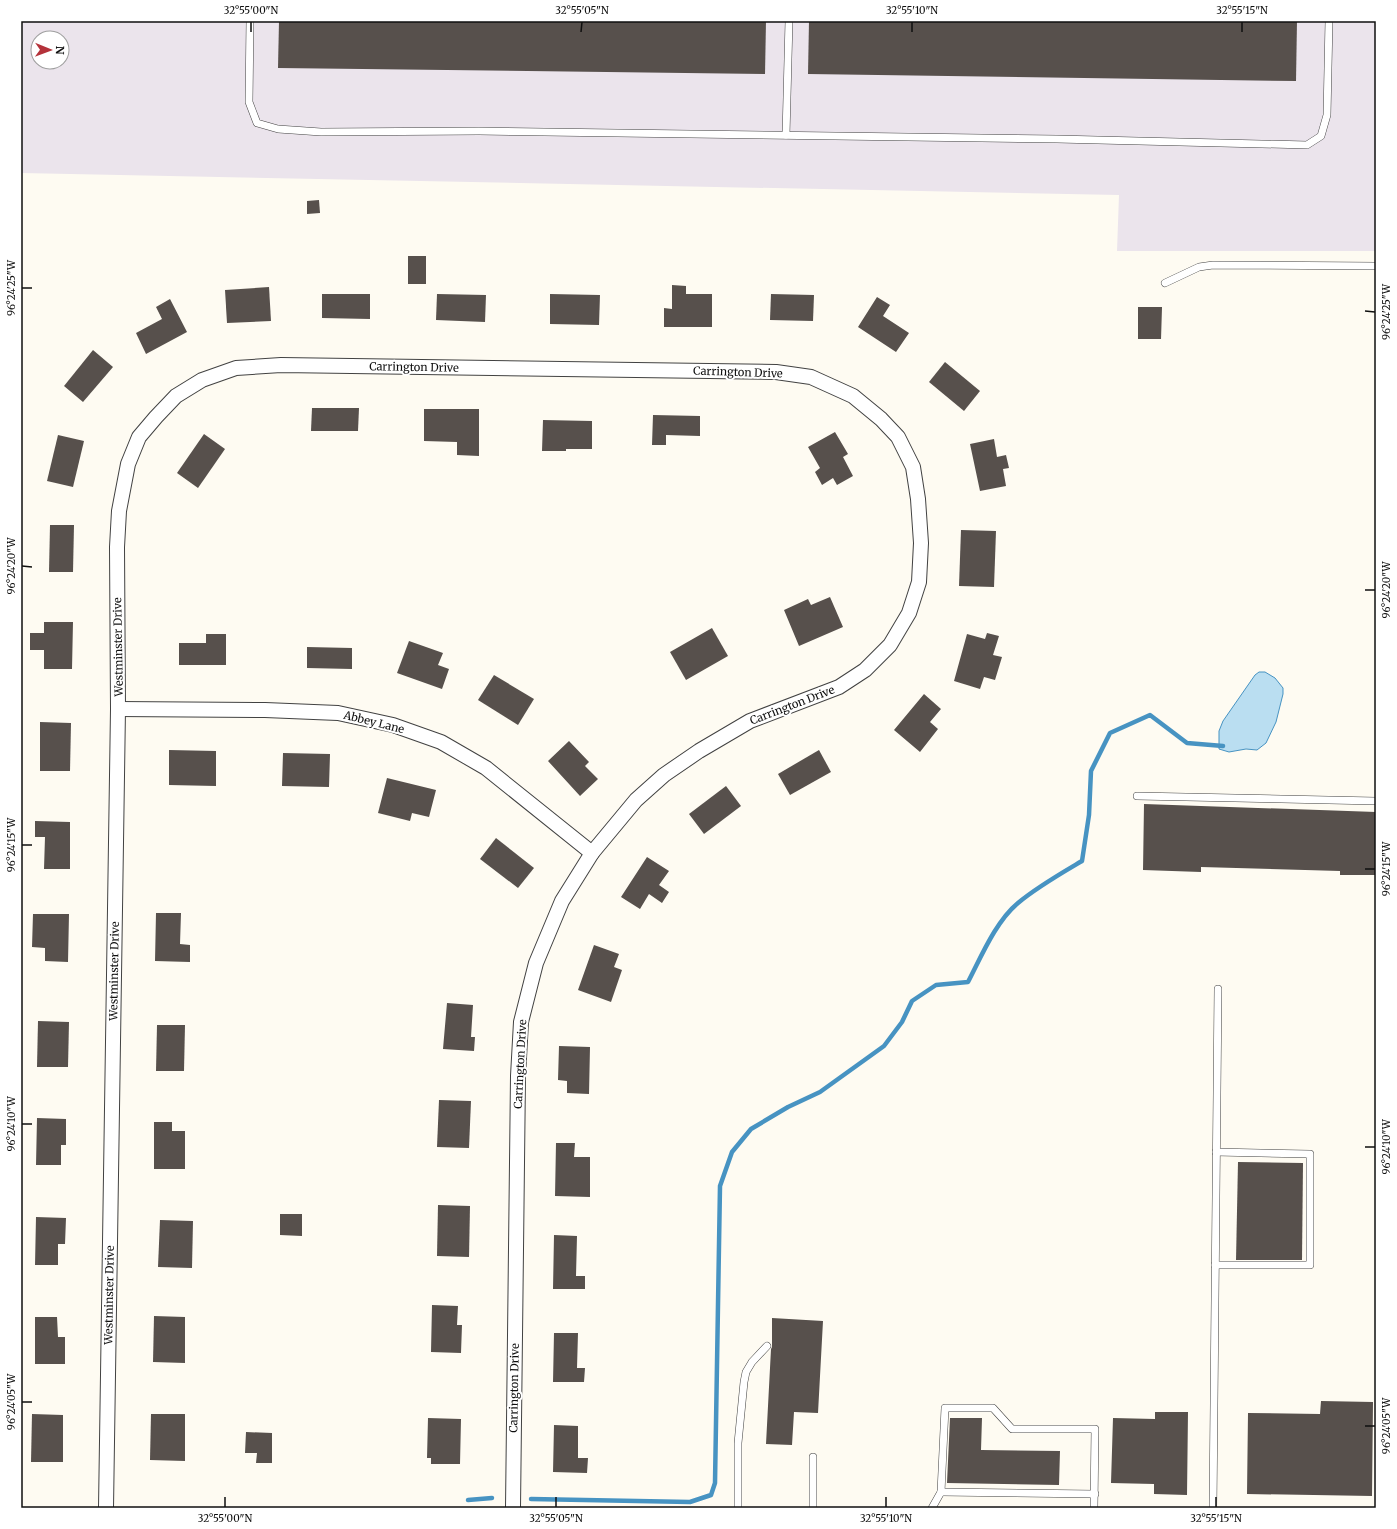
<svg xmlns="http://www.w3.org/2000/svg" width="1397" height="1529" viewBox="0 0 1397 1529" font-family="Merriweather,serif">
  <rect width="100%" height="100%" fill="#fefbf2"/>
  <path fill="#ebe4ec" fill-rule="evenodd" d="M21 21H1376V251H1117L1119 195 21 173ZM38 38H62V62H38Z"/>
  <path fill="#badef1" stroke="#4793c2" d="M1259 672H1265L1275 678 1283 688V694L1276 722 1266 743 1257 750 1246 749 1229 752 1219 749V731L1223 721 1255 675Z"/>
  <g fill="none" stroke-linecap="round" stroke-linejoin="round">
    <g stroke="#4793c2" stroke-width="4.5">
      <path d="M531 1499 690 1502 711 1495 715 1483 720 1186 732 1152 751 1129 788 1107 820 1092 884 1046 902 1022 912 1001 936 985 968 982C981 957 996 921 1018 903 1037 887 1060 874 1082 861L1089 815 1091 771 1110 733 1150 715 1187 743 1223 746"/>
      <path d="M468 1500 492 1498"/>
    </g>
  </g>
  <g fill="#57504c">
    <path d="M279 21H766L765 74 278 68Z"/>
    <path d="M809 21H1297L1296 81 808 74Z"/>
    <path d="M319 200 320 213 307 214V201Z"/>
    <rect x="408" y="256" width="18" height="28"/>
    <path d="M672 285 686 286V294H712V327H664V308L672 309Z"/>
    <path d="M269 287 271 321 227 323 225 290Z"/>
    <path d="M322 294H370V319L322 318Z"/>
    <path d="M437 294 486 295 485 322 436 320Z"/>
    <path d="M550 294 600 295 599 325 550 324Z"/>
    <path d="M771 294 814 295 813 321 770 320Z"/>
    <path d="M877 297 890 305 883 316 909 333 896 352 858 327Z"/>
    <path d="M170 299 187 332 146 354 136 333 162 319 156 307Z"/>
    <path d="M1138 307H1162L1161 339H1138Z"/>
    <path d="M93 350 113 367 83 402 64 386Z"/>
    <path d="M945 362 980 391 964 411 929 382Z"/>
    <path d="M312 408H359L358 431H311Z"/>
    <path d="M424 409H479V456L457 455V442L424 441Z"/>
    <path d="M653 415 700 416V436L666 435V445H652Z"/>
    <path d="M543 420 592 421V449H566V451H542Z"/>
    <path d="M835 432 848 454 843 457 853 476 837 485 833 478 822 485 815 472 820 468 808 447Z"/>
    <path d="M204 434 225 449 198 488 177 473Z"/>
    <path d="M58 435 84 441 73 487 47 481Z"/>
    <path d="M994 439 997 457 1006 455 1009 468 1003 469 1006 486 980 491 970 444Z"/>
    <path d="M50 525H74L73 572H49Z"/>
    <path d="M961 530 996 531 994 587 959 586Z"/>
    <path d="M830 597 843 627 799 646 784 610 808 599 811 605Z"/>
    <path d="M44 622H73L72 669H44V650H30V633H44Z"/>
    <path d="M712 628 728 656 686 680 670 652Z"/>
    <path d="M987 633 999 636 993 655 1002 657 995 680 984 677 980 689 954 681 967 634 985 639Z"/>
    <path d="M206 634H226V665H179V643H206Z"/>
    <path d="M409 641 443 653 438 665 449 669 442 689 397 673Z"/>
    <path d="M307 647 352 648V669L307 668Z"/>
    <path d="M494 675 534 699 518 725 478 700Z"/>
    <path d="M924 694 941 709 930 722 938 729 920 752 894 730Z"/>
    <path d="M40 722 71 723 70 771H40Z"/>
    <path d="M569 741 589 762 585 766 598 779 580 796 548 761Z"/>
    <path d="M169 750 216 751V786L169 785Z"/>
    <path d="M819 750 831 772 790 795 778 774Z"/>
    <path d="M283 753 330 754 329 787 282 786Z"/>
    <path d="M387 778 436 790 429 817 412 813 410 821 378 813Z"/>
    <path d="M726 786 741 806 704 834 689 814Z"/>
    <path d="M1144 804 1376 812V875H1340V871L1201 867V872L1143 870Z"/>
    <path d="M35 821 70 822V869H44L45 837H35Z"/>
    <path d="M496 838 534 868 518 888 480 859Z"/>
    <path d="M647 857 669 871 659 885 669 892 662 903 649 894 640 909 621 897Z"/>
    <path d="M156 913H181L180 944 190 945V962L155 961Z"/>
    <path d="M33 914H69L68 962 45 961V948L32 947Z"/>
    <path d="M594 945 619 954 614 967 622 970 611 1002 578 990Z"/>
    <path d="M447 1003 473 1005 471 1037H475L474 1051 443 1049Z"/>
    <path d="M38 1021 69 1022 68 1067H37Z"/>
    <path d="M157 1025H185L184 1071H156Z"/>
    <path d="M559 1046 590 1047 589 1094 567 1093V1081L558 1080Z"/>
    <path d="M439 1100 471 1101 469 1148 437 1147Z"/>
    <path d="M37 1118 66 1119V1145H61V1165H36Z"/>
    <path d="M154 1122H172V1131H185V1169H154Z"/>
    <path d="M556 1143H575L574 1157H590V1197L555 1196Z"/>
    <path d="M1238 1162 1303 1163 1302 1260H1236Z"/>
    <path d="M438 1205 470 1206 469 1257 437 1256Z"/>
    <path d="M280 1214H302V1236L280 1235Z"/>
    <path d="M36 1217 66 1218 65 1244H58V1265H35Z"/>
    <path d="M160 1220 193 1221 192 1268 158 1267Z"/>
    <path d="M554 1235 577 1236 576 1276H585V1289H553Z"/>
    <path d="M432 1305 458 1306 457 1325H462L461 1353 431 1352Z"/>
    <path d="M154 1316 185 1317V1363L153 1362Z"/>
    <path d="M35 1317H57L58 1337H65V1364H35Z"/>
    <path d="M772 1318 823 1321 818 1413 794 1412 792 1445 766 1444 771 1349 772 1347Z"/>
    <path d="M554 1333H578L577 1368H585L584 1382H553Z"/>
    <path d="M1321 1401 1373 1402 1372 1496 1247 1494 1248 1413 1320 1414Z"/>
    <path d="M1155 1412H1188L1187 1495 1154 1494V1484L1111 1483 1113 1418 1155 1419Z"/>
    <path d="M32 1414 63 1415V1462H31Z"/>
    <path d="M151 1414H185V1461L150 1460Z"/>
    <path d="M428 1418 461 1419 460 1464H431V1458H427Z"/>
    <path d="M950 1418H982L981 1450 1060 1451 1059 1485 947 1483Z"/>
    <path d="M554 1425 578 1426V1458H588L587 1473 553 1472Z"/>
    <path d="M246 1432 272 1433V1463H256L257 1453H245Z"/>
  </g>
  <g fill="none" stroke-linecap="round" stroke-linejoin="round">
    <g stroke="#424242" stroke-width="8">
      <g id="lane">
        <path d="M250 21 249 102 257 123 278 129 321 132 479 131 1057 139 1307 145 1321 136 1327 115 1329 21"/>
        <path d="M786 135 789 21"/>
        <path d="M1165 283 1199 267 1213 265 1376 266"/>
        <path d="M1137 796 1376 801"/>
        <path d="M1215 1265H1310V1154L1216 1152"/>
        <path d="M941 1492 1095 1494"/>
        <path d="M738 1508V1443L744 1382 746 1372 752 1362 767 1346"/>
        <path d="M813 1508V1457"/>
        <path d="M932 1508 941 1492 945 1408H993L1012 1429H1095L1094 1508"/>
        <path d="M1213 1508 1218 989"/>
      </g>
    </g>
    <g stroke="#424242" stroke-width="16">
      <g id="street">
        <path d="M118 709 265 710 338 713 393 725 441 742 486 768 592 853"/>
        <path d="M106 1508 118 709 117 547 119 511 128 464 139 437 156 417 176 396 202 380 236 368 281 365 776 372 811 377 853 396 881 419 898 437 913 467 918 499 921 543 919 582 909 613 890 645 865 670 839 687 750 721 699 751 664 775 636 800 592 853 562 901 536 963 521 1022 518 1076 513 1508"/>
      </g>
    </g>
    <use href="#lane" stroke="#fff" stroke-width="7"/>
    <use href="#street" stroke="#fff" stroke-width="14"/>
  </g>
  <path fill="none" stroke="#0f0f0f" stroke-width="1.5" d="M251 32V22M581 32 582 22M912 32V22M1242 32V22M22 288H32M1365 311 1375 312M22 566 32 567M1365 590H1375M22 845H32M1365 869H1375M22 1124H32M1365 1147H1375M22 1402H32M1365 1426H1375M225 1507V1497M556 1507V1497M886 1507V1497M1216 1507V1497"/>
  <g text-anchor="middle" stroke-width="4" stroke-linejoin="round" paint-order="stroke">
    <g font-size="11" fill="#0f0f0f" stroke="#fff">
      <text transform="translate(414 367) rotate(1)" y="4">Carrington Drive</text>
      <text transform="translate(738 372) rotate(2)" y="4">Carrington Drive</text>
      <text transform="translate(118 647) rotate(-91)" y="4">Westminster Drive</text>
      <text transform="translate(792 705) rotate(-21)" y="4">Carrington Drive</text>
      <text transform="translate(374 722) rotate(14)" y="4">Abbey Lane</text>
      <text transform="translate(114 971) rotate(-89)" y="4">Westminster Drive</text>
      <text transform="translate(520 1064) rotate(-87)" y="4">Carrington Drive</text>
      <text transform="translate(109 1295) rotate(-89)" y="4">Westminster Drive</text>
      <text transform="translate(514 1388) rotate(-89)" y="4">Carrington Drive</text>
    </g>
  </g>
  <rect width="1397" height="1529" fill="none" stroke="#ffffff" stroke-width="44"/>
  <g transform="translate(50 50) rotate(91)"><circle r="19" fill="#ffffff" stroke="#9f9f9f"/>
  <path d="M0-3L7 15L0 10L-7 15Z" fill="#b4323a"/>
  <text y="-6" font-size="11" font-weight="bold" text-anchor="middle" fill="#0f0f0f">N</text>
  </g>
  <rect x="22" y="22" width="1353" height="1485" fill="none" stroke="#0f0f0f" stroke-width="1.5"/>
  <g font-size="10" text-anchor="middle" fill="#0f0f0f">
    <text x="251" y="14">32°55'00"N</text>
    <text x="582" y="14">32°55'05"N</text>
    <text x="912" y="14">32°55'10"N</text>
    <text x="1242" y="14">32°55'15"N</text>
    <text transform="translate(11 288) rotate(-90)" y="4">96°24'25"W</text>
    <text transform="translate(1386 312) rotate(-90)" y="4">96°24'25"W</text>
    <text transform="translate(11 566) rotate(-90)" y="4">96°24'20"W</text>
    <text transform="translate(1386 590) rotate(-90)" y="4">96°24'20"W</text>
    <text transform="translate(11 845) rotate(-90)" y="4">96°24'15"W</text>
    <text transform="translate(1386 869) rotate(-90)" y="4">96°24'15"W</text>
    <text transform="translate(11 1124) rotate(-90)" y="4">96°24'10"W</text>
    <text transform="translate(1386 1147) rotate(-90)" y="4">96°24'10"W</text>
    <text transform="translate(11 1402) rotate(-90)" y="4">96°24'05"W</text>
    <text transform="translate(1386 1426) rotate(-90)" y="4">96°24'05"W</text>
    <text x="225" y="1522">32°55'00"N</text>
    <text x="556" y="1522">32°55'05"N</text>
    <text x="886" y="1522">32°55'10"N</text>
    <text x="1216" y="1522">32°55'15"N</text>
  </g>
</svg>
